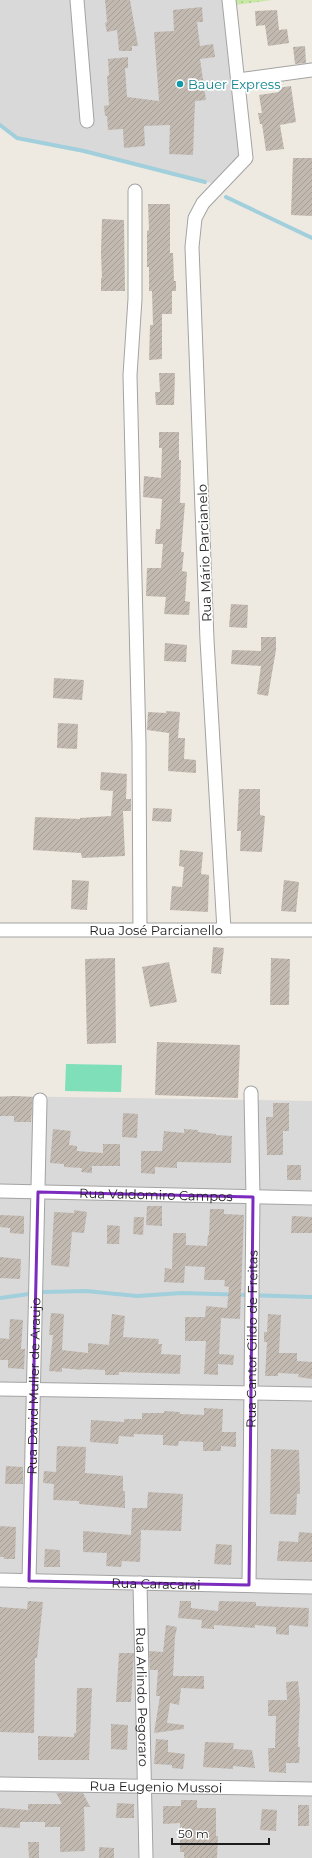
<svg xmlns="http://www.w3.org/2000/svg" width="312" height="1858" viewBox="0 0 312 1858" font-family="Montserrat,sans-serif">
  <defs>
    <pattern id="grass-dots" width="8" height="8" patternUnits="userSpaceOnUse"><rect width="8" height="8" fill="#c8e9a6"/><path d="M2 2h.1M6 6h.1" fill="none" stroke="#abc78e" stroke-width="1.8" stroke-linecap="round"/></pattern>
    <pattern id="building-hatch" width="6" height="6" patternUnits="userSpaceOnUse"><rect width="6" height="6" fill="#c2b9b1"/><path d="M-1 1l2-2M0 6l6-6M5 7l2-2" fill="none" stroke="#a69e98"/></pattern>
  </defs>
  <rect width="100%" height="100%" fill="#eeeae1"/>
  <g fill="#dad9d9">
    <path d="M0 0H229L246 158 220 185 84 151 17 138 0 125Z"/>
    <path d="M0 1096 312 1101V1858H0Z"/>
  </g>
  <path fill="url(#grass-dots)" d="M234 0H272L235 5Z"/>
  <path fill="#7edfb8" d="M66 1064 122 1065 121 1092 65 1091Z"/>
  <g fill="none" stroke-linecap="round" stroke-linejoin="round">
    <g stroke="#a1cfdc" stroke-width="4">
      <path d="M0 125 17 138 84 151 205 182"/>
      <path d="M226 197 312 238"/>
      <path d="M0 1298 43 1292 86 1291 137 1296 182 1293 312 1297"/>
    </g>
  </g>
  <g fill="url(#building-hatch)">
    <path d="M105 0H130L138 46H132V51H119L117 30 107 32 105 23 107 22Z"/>
    <path d="M202 7 203 22H197L200 46 213 44 215 57 200 59 206 100 195 101 193 155 169 154 170 125 144 126 145 146 124 148 123 129 108 130 107 116H105L104 106 109 105 107 76 109 75 108 59 128 57V68H125L127 97 159 101 154 32 174 31 173 10Z"/>
    <path d="M277 10 279 30 287 29 289 43 268 46 265 25 256 26 255 11Z"/>
    <path d="M305 46 306 63 295 64 293 47Z"/>
    <path d="M291 86 296 122 280 125 284 149 266 151 262 124H260L258 113H262L259 95 279 92 278 88Z"/>
    <path d="M293 158H312V216L291 215Z"/>
    <path d="M148 204H170V253H173L174 281H176V291H172V314H162V359L149 360 150 325H153L152 291H149V267H147V231L149 230Z"/>
    <path d="M102 219 124 220 125 291H101V278H102L101 253Z"/>
    <path d="M159 373H175L174 405H156L155 392H160Z"/>
    <path d="M159 432H179V460H181L180 503H185L181 552H184L182 571 187 572 185 601 190 602 189 615 164 614 166 597 146 596 147 568H161L163 544H155L156 529H160L162 499 143 497 144 476 161 478 162 448H159Z"/>
    <path d="M231 604 248 605 247 628 229 627Z"/>
    <path d="M261 637H276V650L268 696 257 694 261 666 231 664 232 650 261 651Z"/>
    <path d="M165 643 187 645 186 662 164 661Z"/>
    <path d="M54 678 84 680 82 700 53 698Z"/>
    <path d="M166 711 180 712 178 738H185L184 759 196 760V773L168 771 169 733 147 730 148 712 166 713Z"/>
    <path d="M58 723 78 724 77 749 57 748Z"/>
    <path d="M101 772 127 774 126 799H131V811H123L125 856 82 858 81 853 33 850 35 817 80 819V818L111 816 113 791 100 790Z"/>
    <path d="M239 789H260V815L265 816 262 852 240 851 241 831H237Z"/>
    <path d="M153 808 172 809 171 822 152 821Z"/>
    <path d="M180 850 203 852 201 874 209 875 208 912 170 910 172 886 182 887 184 867 179 866Z"/>
    <path d="M72 880 89 881 87 910 71 909Z"/>
    <path d="M284 880 299 882 296 912 281 911Z"/>
    <path d="M213 947 224 948 221 974 211 973Z"/>
    <path d="M115 958 116 1043 87 1044 85 959Z"/>
    <path d="M271 958 290 959 289 1005H270Z"/>
    <path d="M169 962 177 1002 150 1007 142 967Z"/>
    <path d="M157 1042 240 1045 238 1098 155 1095Z"/>
    <path d="M14 1096 33 1097 31 1122H14V1116H0V1097Z"/>
    <path d="M273 1103H289V1131H283V1155H267L266 1117H273Z"/>
    <path d="M123 1113 138 1114 137 1138 122 1137Z"/>
    <path d="M53 1129 71 1131 69 1145 77 1146V1151L103 1153V1144H120V1166H92V1173L81 1172 82 1168 64 1167V1164L50 1163Z"/>
    <path d="M184 1129 198 1130V1132L216 1134V1135L232 1136 231 1163 177 1162V1168L155 1167V1174L141 1173V1151H162L164 1131 184 1133Z"/>
    <rect x="287" y="1165" width="14" height="15"/>
    <path d="M147 1206H162V1226L146 1225Z"/>
    <path d="M210 1209H224V1214L244 1215 240 1319 221 1318 219 1354 234 1355 233 1365 218 1364V1375L204 1374 206 1341H185V1317H205L206 1306 227 1308 229 1287 224 1286 225 1280H204L205 1267 185 1266 184 1283 164 1282 165 1268 172 1269 173 1233H186V1245L207 1246 208 1235H209Z"/>
    <path d="M74 1210 87 1212 84 1233 72 1232 69 1267 51 1265 54 1212 74 1213Z"/>
    <path d="M0 1215 24 1216V1234L10 1233V1228L0 1227Z"/>
    <path d="M292 1216 312 1217V1233H291Z"/>
    <path d="M134 1217H144L143 1235 133 1234Z"/>
    <path d="M107 1225 120 1226 119 1244H107Z"/>
    <path d="M0 1257 21 1259 20 1279 0 1278Z"/>
    <path d="M51 1313 64 1314 62 1350 88 1353V1343L109 1345 112 1314 125 1316 123 1337 159 1339 158 1344H162L161 1354 181 1355 180 1374 119 1372V1375H105V1370L82 1369V1370L62 1368V1372L49 1371 53 1335H49Z"/>
    <path d="M268 1314 281 1315 279 1353H297V1361L312 1362V1379L298 1377 299 1374 278 1373V1376H265L267 1342H264V1332H267Z"/>
    <path d="M10 1319 23 1320 21 1349H25L24 1369 8 1368V1360H0V1338L9 1339Z"/>
    <path d="M204 1408 223 1409 222 1432H236V1447L221 1446V1451H203V1442L179 1441 178 1446 163 1445V1435L134 1434V1437L119 1436 118 1444 90 1442 91 1420 124 1422V1419H142V1413H164V1411L180 1412V1414L204 1415Z"/>
    <path d="M57 1446 86 1447 85 1473 123 1476V1491H125V1508L79 1504V1501L53 1500 54 1484 43 1483 44 1471 56 1472Z"/>
    <path d="M271 1449 299 1450 300 1494H297L296 1515 270 1514Z"/>
    <path d="M6 1466 23 1467V1484H5Z"/>
    <path d="M148 1492 183 1494 181 1531 141 1530 140 1562 122 1561 121 1567 106 1566 107 1553 83 1552V1531L131 1535 132 1508H147Z"/>
    <path d="M0 1526 16 1527 15 1559H4V1557H0Z"/>
    <path d="M299 1532 312 1533V1562L277 1561 279 1541 298 1542Z"/>
    <path d="M216 1544 232 1545 231 1565 214 1564Z"/>
    <path d="M45 1549 60 1550V1567H44Z"/>
    <path d="M28 1601 43 1602 37 1658H35L34 1733 0 1732V1607L27 1609Z"/>
    <path d="M180 1601H191V1608L218 1611 219 1601 256 1602V1606L309 1608 308 1627 289 1625V1635L276 1634V1627L255 1625V1628L214 1625V1629L201 1628 202 1620 178 1618Z"/>
    <path d="M166 1625 177 1627 175 1637 173 1676H204V1689L181 1688 179 1705 170 1703 167 1723 184 1725V1729L154 1733 160 1696H156L158 1670H150L149 1651 163 1652Z"/>
    <path d="M119 1653H134L131 1702H116Z"/>
    <path d="M298 1681 300 1703 298 1747H300L299 1763H286V1773L269 1772 268 1748H275L276 1716H268V1700H287L286 1682Z"/>
    <path d="M77 1688H92L89 1760H38V1736L74 1737V1733H76Z"/>
    <path d="M111 1724 128 1725 127 1750 111 1749Z"/>
    <path d="M156 1739 168 1740V1752L185 1754 183 1769 172 1768V1765L154 1764Z"/>
    <path d="M205 1742 234 1743 233 1749 252 1750 255 1768 233 1766V1769L203 1767Z"/>
    <path d="M56 1793H83L90 1807H84L85 1851 60 1852V1827H45V1822H20V1828L0 1827V1808L28 1810V1804H62Z"/>
    <path d="M181 1800H197V1808H216V1836H218L217 1858H184V1852H180V1823L163 1824V1806H181Z"/>
    <path d="M117 1803 134 1804V1818H116Z"/>
    <rect x="298" y="1805" width="11" height="21"/>
    <path d="M262 1809 277 1810 276 1831 260 1830Z"/>
    <path d="M28 1842H39V1858H29Z"/>
    <path d="M99 1847 114 1848V1858H99Z"/>
  </g>
  <g fill="none" stroke-linecap="round" stroke-linejoin="round">
    <g stroke="#a3a3a3" stroke-width="15">
      <g id="minor">
        <path d="M77 0 87 121"/>
        <path d="M238 80 312 70"/>
        <path d="M135 191V299L130 375 139 744 140 930"/>
        <path id="s1" d="M0 930H312"/>
        <path d="M224 930 207 640 192 247 195 218 203 203 246 158 229 0"/>
        <path id="s2" d="M0 1191 312 1198"/>
        <path d="M0 1389 312 1394"/>
        <path id="s3" d="M0 1580 312 1587"/>
        <path id="s4" d="M29 1581 40 1100"/>
        <path id="s5" d="M140 1583 146 1858"/>
        <path id="s6" d="M249 1585 253 1197 251 1093"/>
        <path id="s7" d="M0 1784 312 1789"/>
      </g>
    </g>
    <use href="#minor" stroke="#fff" stroke-width="13"/>
  </g>
  <path fill="none" stroke="#7b2cbf" stroke-width="3" stroke-linejoin="round" d="M38 1192 253 1197 249 1585 29 1581Z"/>
  <circle fill="#0f9aa8" stroke="#fff" stroke-width="1.5" cx="180" cy="84" r="4"/>
  <g text-anchor="middle" stroke-width="3.5" stroke-linejoin="round" paint-order="stroke">
    <g font-size="13" fill="#0d838f" stroke="#fff" text-anchor="start">
      <text x="188" y="89">Bauer Express</text>
    </g>
    <g font-size="13" fill="#1c1c1c" stroke="#fff">
      <text transform="translate(204 553) rotate(-92)" y="5">Rua Mário Parcianelo</text>
      <text dy="5" stroke="none"><textPath href="#s1" startOffset="156">Rua José Parcianello</textPath></text>
      <text dy="5" stroke="none"><textPath href="#s2" startOffset="156">Rua Valdomiro Campos</textPath></text>
      <text dy="5" stroke="none"><textPath href="#s6" startOffset="246">Rua Cantor Gildo de Freitas</textPath></text>
      <text dy="5" stroke="none"><textPath href="#s4" startOffset="195">Rua David Muller de Araujo</textPath></text>
      <text dy="5" stroke="none"><textPath href="#s3" startOffset="156">Rua Caracarai</textPath></text>
      <text dy="5" stroke="none"><textPath href="#s5" startOffset="114">Rua Arlindo Pegoraro</textPath></text>
      <text dy="5" stroke="none"><textPath href="#s7" startOffset="156">Rua Eugenio Mussoi</textPath></text>
    </g>
  </g>
  <path d="M172 1838v6h97v-6" fill="none" stroke="#1c1c1c" stroke-width="2"/>
  <text x="178" y="1838" font-size="12" fill="#1c1c1c" stroke="#ffffff" stroke-width="3" paint-order="stroke">50 m</text>
</svg>
